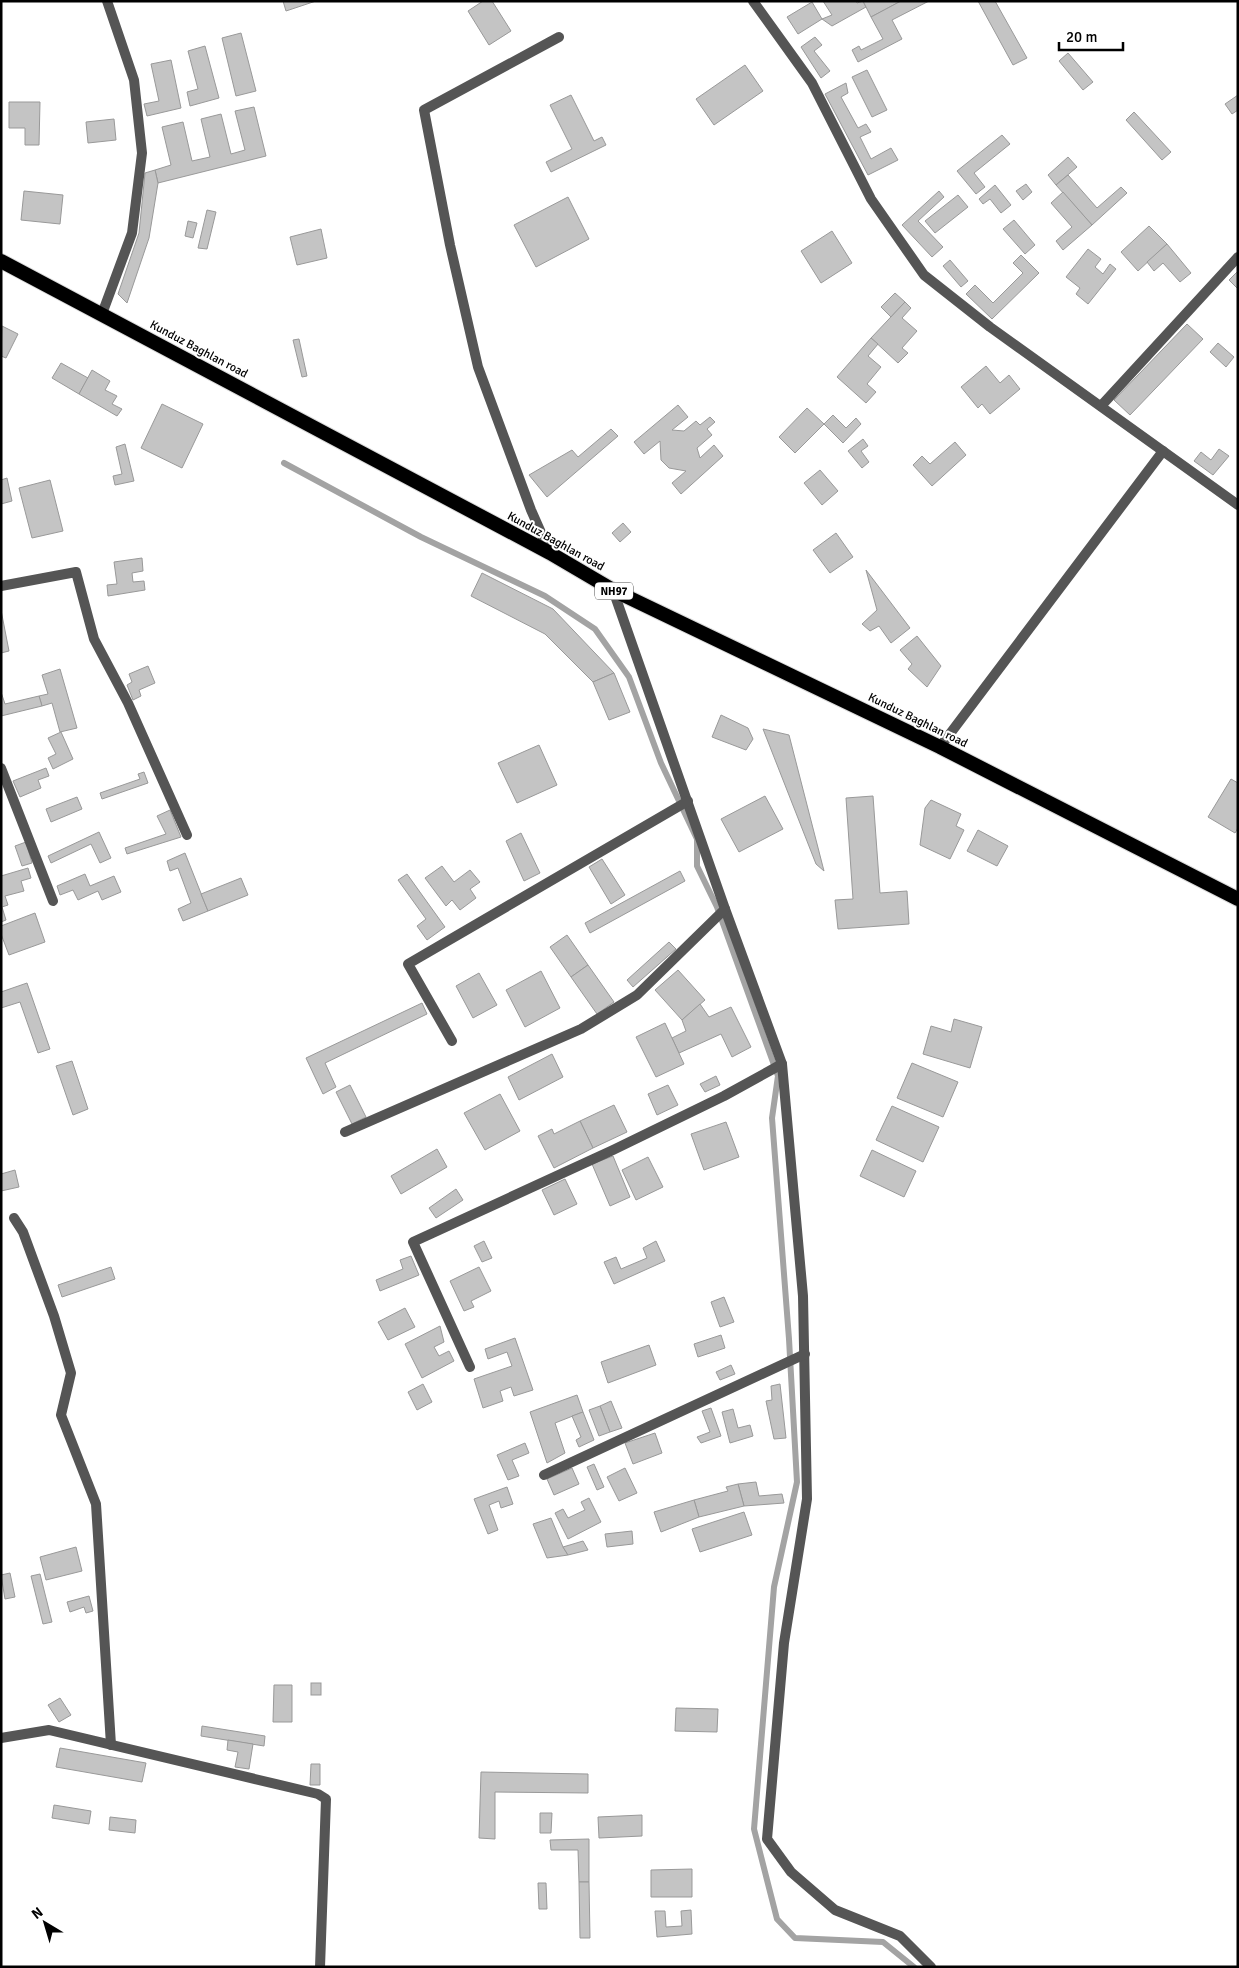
<svg xmlns="http://www.w3.org/2000/svg" width="1239" height="1968" viewBox="0 0 1239 1968" font-family="Signika,sans-serif">
  <rect width="100%" height="100%" fill="#fff"/>
  <g fill="none" stroke-linecap="round" stroke-linejoin="round">
    <path stroke="#a3a3a3" stroke-width="6" d="M284 463 421 537 545 596 595 629 629 677 661 763 697 839V866L717 907 778 1076 772 1118 789 1339 797 1482 774 1587 754 1829 777 1919 795 1938 883 1942 914 1967"/>
  </g>
  <g fill="#c4c4c4" stroke="#999">
    <path d="M283 1H316L286 11Z"/>
    <path d="M483 1H492L511 31 489 45 468 11Z"/>
    <path d="M823 1H856L857 3 863 1 866 7 832 26 822 19 832 15Z"/>
    <path d="M863 1H901L871 17Z"/>
    <path d="M901 1H929L892 20 902 39 858 62 852 50 859 46 861 50 883 39 871 17Z"/>
    <path d="M978 1H995L1027 58 1013 65Z"/>
    <path d="M812 2 822 19 798 34 787 17Z"/>
    <path d="M241 33 256 91 236 96 222 38Z"/>
    <path d="M815 37 822 45 814 51 830 71 821 78 801 47Z"/>
    <path d="M205 46 219 98 190 106 187 92 198 89 188 51Z"/>
    <path d="M1068 53 1093 82 1083 90 1059 61Z"/>
    <path d="M171 60 181 108 147 116 144 104 159 101 151 64Z"/>
    <path d="M745 65 763 91 714 125 696 99Z"/>
    <path d="M867 70 887 110 872 117 852 77Z"/>
    <path d="M846 83 848 93 841 97 858 128 866 124 871 132 860 137 871 159 891 148 898 160 868 175 825 94Z"/>
    <path d="M571 95 594 141 602 137 606 145 551 172 546 162 572 149 550 105Z"/>
    <path d="M1238 95V110L1232 114 1225 104Z"/>
    <path d="M9 102H40L39 145H25V128H9Z"/>
    <path d="M254 107 266 156 158 183 155 170 171 165 162 127 183 122 192 161 210 157 201 119 221 114 231 154 245 150 235 111Z"/>
    <path d="M1134 112 1171 152 1162 160 1126 120Z"/>
    <path d="M114 119 116 140 88 143 86 122Z"/>
    <path d="M1002 135 1010 144 974 173 985 187 976 194 957 171Z"/>
    <path d="M1068 157 1077 167 1056 185 1048 175Z"/>
    <path d="M155 170 158 183 149 238 127 303 118 294 139 233 145 173Z"/>
    <path d="M1068 175 1097 208 1121 187 1127 193 1092 225 1056 185Z"/>
    <path d="M1026 184 1032 192 1023 200 1016 191Z"/>
    <path d="M995 185 1011 205 1001 213 990 199 983 204 979 199Z"/>
    <path d="M24 191 63 195 60 224 21 220Z"/>
    <path d="M939 191 944 197 918 221 943 247 932 257 902 225Z"/>
    <path d="M1063 192 1092 225 1063 250 1056 241 1072 227 1051 203Z"/>
    <path d="M958 195 968 207 935 233 925 221Z"/>
    <path d="M568 197 589 239 536 267 514 225Z"/>
    <path d="M207 210 216 212 207 249 198 248Z"/>
    <path d="M1014 220 1035 245 1025 254 1003 229Z"/>
    <path d="M188 221 197 223 193 238 185 236Z"/>
    <path d="M1149 226 1167 244 1138 271 1121 252Z"/>
    <path d="M321 229 327 258 297 265 290 237Z"/>
    <path d="M832 231 852 263 821 283 801 251Z"/>
    <path d="M1167 244 1191 273 1180 282 1163 263 1154 271 1147 262Z"/>
    <path d="M1088 249 1101 259 1095 267 1103 274 1110 264 1116 269 1088 304 1076 294 1080 288 1066 277Z"/>
    <path d="M1021 255 1039 273 992 319 966 294 975 285 993 303 1023 273 1013 263Z"/>
    <path d="M950 260 968 281 961 287 943 266Z"/>
    <path d="M1238 271V286L1237 288 1229 280Z"/>
    <path d="M895 293 905 302 891 317 881 307Z"/>
    <path d="M905 302 911 308 902 318 917 331 902 348 908 353 898 363 871 338Z"/>
    <path d="M1187 324 1203 339 1130 415 1114 400Z"/>
    <path d="M2 326 18 334 6 358 1 356Z"/>
    <path d="M871 338 878 344 868 356 881 367 867 384 876 392 866 403 837 377Z"/>
    <path d="M299 339 307 376 302 377 293 340Z"/>
    <path d="M1218 343 1234 357 1226 367 1210 352Z"/>
    <path d="M61 363 88 378 79 394 52 378Z"/>
    <path d="M986 366 1000 383 1009 375 1020 389 990 414 982 404 978 408 961 387Z"/>
    <path d="M92 370 110 381 105 390 117 396 112 404 122 409 117 416 79 394Z"/>
    <path d="M162 404 203 424 182 468 141 448Z"/>
    <path d="M678 405 688 417 672 430 684 431 696 421 700 425 710 417 715 422 707 429 712 435 697 448 700 458 714 445 723 456 681 494 672 483 686 471 669 468 661 460 660 441 644 454 634 442Z"/>
    <path d="M807 408 824 424 795 453 779 437Z"/>
    <path d="M833 415 846 428 856 418 861 424 843 443 824 424Z"/>
    <path d="M611 429 618 436 547 497 529 475 572 450 578 457Z"/>
    <path d="M863 439 868 446 861 451 869 462 862 468 848 451Z"/>
    <path d="M955 442 966 455 932 486 913 465 922 456 930 464Z"/>
    <path d="M125 444 134 481 115 485 113 476 122 474 116 447Z"/>
    <path d="M1219 449 1229 456 1213 475 1194 461 1201 452 1211 460Z"/>
    <path d="M820 470 838 491 822 505 804 483Z"/>
    <path d="M7 478 12 501 1 504V480Z"/>
    <path d="M50 480 63 531 32 538 19 488Z"/>
    <path d="M623 523 631 532 620 542 612 533Z"/>
    <path d="M836 533 853 557 830 573 813 550Z"/>
    <path d="M142 558 143 571 132 573 133 582 144 581 145 590 108 596 107 585 117 584 114 562Z"/>
    <path d="M866 570 910 628 891 643 879 626 870 631 862 624 877 610Z"/>
    <path d="M482 573 553 609 614 673 593 682 545 634 471 596Z"/>
    <path d="M1 610 9 651 1 653Z"/>
    <path d="M917 636 941 666 927 687 908 669 912 664 900 650Z"/>
    <path d="M148 666 155 683 139 690 141 696 133 700 127 685 132 682 129 674Z"/>
    <path d="M60 669 77 728 60 732 52 703 42 706 39 696 48 694 42 675Z"/>
    <path d="M614 673 630 712 609 720 593 682Z"/>
    <path d="M1 692 5 704 39 696 42 706 1 716Z"/>
    <path d="M721 715 748 728 753 739 746 750 712 737Z"/>
    <path d="M763 729 789 735 824 871 816 864Z"/>
    <path d="M61 732 73 759 53 769 48 758 56 754 48 738Z"/>
    <path d="M539 745 557 785 517 803 498 763Z"/>
    <path d="M46 768 49 776 38 780 41 788 20 797 13 781Z"/>
    <path d="M144 772 148 783 102 799 100 793 140 779 138 774Z"/>
    <path d="M1231 779 1238 783V828L1235 833 1208 817Z"/>
    <path d="M765 796 783 829 739 852 721 819Z"/>
    <path d="M873 796 880 893 907 891 909 924 838 929 835 900 853 899 846 798Z"/>
    <path d="M77 797 82 809 51 822 46 809Z"/>
    <path d="M931 800 961 814 956 826 964 830 950 859 920 845 925 808Z"/>
    <path d="M170 810 181 837 127 854 125 848 166 834 157 816Z"/>
    <path d="M978 830 1008 846 997 866 967 851Z"/>
    <path d="M99 832 111 858 100 863 91 844 51 863 48 856Z"/>
    <path d="M521 833 540 873 524 881 506 841Z"/>
    <path d="M26 842 32 863 22 866 15 846Z"/>
    <path d="M185 853 208 911 183 921 178 909 191 903 178 868 170 871 167 861Z"/>
    <path d="M602 859 625 895 611 904 589 867Z"/>
    <path d="M442 866 454 882 470 870 480 882 470 889 476 898 460 910 452 900 446 906 425 878Z"/>
    <path d="M28 868 31 878 21 881 24 891 5 896 8 905 2 907 6 920 1 922V876Z"/>
    <path d="M680 871 685 881 590 933 585 923Z"/>
    <path d="M85 874 90 886 114 876 121 892 102 900 98 891 78 900 73 890 60 895 57 886Z"/>
    <path d="M407 874 445 927 427 940 417 926 426 919 398 880Z"/>
    <path d="M241 878 248 895 208 911 201 894Z"/>
    <path d="M35 913 45 942 9 955 1 934V926Z"/>
    <path d="M567 935 588 965 571 977 550 947Z"/>
    <path d="M669 942 676 949 633 987 627 980Z"/>
    <path d="M588 965 614 1002 597 1014 571 977Z"/>
    <path d="M678 970 705 1000 682 1020 655 990Z"/>
    <path d="M541 971 560 1008 525 1027 506 990Z"/>
    <path d="M479 973 497 1005 473 1018 456 986Z"/>
    <path d="M27 983 50 1049 38 1053 20 1002 1 1008V992Z"/>
    <path d="M422 1003 427 1014 325 1063 336 1087 323 1094 306 1058Z"/>
    <path d="M700 1004 709 1017 731 1007 751 1047 732 1057 721 1034 679 1053 672 1038 686 1031 682 1020Z"/>
    <path d="M954 1019 982 1027 970 1068 923 1054 931 1026 951 1032Z"/>
    <path d="M665 1023 684 1064 656 1077 636 1037Z"/>
    <path d="M552 1054 563 1077 519 1100 508 1077Z"/>
    <path d="M72 1061 88 1109 73 1115 56 1066Z"/>
    <path d="M912 1063 958 1082 943 1117 897 1098Z"/>
    <path d="M716 1076 720 1085 705 1092 700 1084Z"/>
    <path d="M350 1085 366 1117 352 1124 336 1092Z"/>
    <path d="M668 1085 678 1105 657 1115 648 1094Z"/>
    <path d="M500 1094 520 1131 485 1150 464 1113Z"/>
    <path d="M614 1105 627 1132 593 1148 580 1121Z"/>
    <path d="M892 1106 939 1127 923 1162 876 1140Z"/>
    <path d="M580 1121 593 1148 554 1168 538 1136 552 1129 554 1134Z"/>
    <path d="M726 1122 739 1157 704 1170 691 1134Z"/>
    <path d="M437 1149 447 1167 401 1194 391 1176Z"/>
    <path d="M872 1150 916 1171 904 1197 860 1176Z"/>
    <path d="M613 1156 630 1197 610 1206 592 1164Z"/>
    <path d="M648 1157 663 1187 636 1200 622 1170Z"/>
    <path d="M15 1170 19 1187 1 1191V1174Z"/>
    <path d="M565 1179 577 1204 554 1215 542 1190Z"/>
    <path d="M456 1189 463 1200 436 1218 429 1208Z"/>
    <path d="M484 1241 492 1258 482 1262 474 1246Z"/>
    <path d="M656 1241 665 1261 614 1284 604 1262 616 1257 621 1269 647 1258 643 1248Z"/>
    <path d="M411 1256 419 1275 380 1291 376 1280 403 1269 400 1260Z"/>
    <path d="M111 1267 115 1279 62 1297 58 1285Z"/>
    <path d="M479 1267 491 1291 471 1301 474 1307 464 1311 450 1281Z"/>
    <path d="M724 1297 734 1322 720 1327 711 1302Z"/>
    <path d="M405 1308 415 1327 388 1340 378 1322Z"/>
    <path d="M440 1326 444 1342 434 1347 439 1356 449 1351 454 1361 422 1378 405 1344Z"/>
    <path d="M721 1335 725 1348 698 1357 694 1344Z"/>
    <path d="M515 1338 533 1390 514 1396 511 1387 500 1391 503 1401 483 1408 474 1379 512 1366 507 1352 488 1359 485 1349Z"/>
    <path d="M649 1345 656 1365 608 1383 601 1362Z"/>
    <path d="M731 1365 735 1374 720 1380 716 1372Z"/>
    <path d="M423 1384 432 1402 417 1410 408 1392Z"/>
    <path d="M780 1384 786 1438 774 1439 766 1401 772 1400 771 1386Z"/>
    <path d="M577 1395 583 1412 555 1423 565 1453 547 1463 530 1412Z"/>
    <path d="M611 1401 622 1428 610 1432 600 1406Z"/>
    <path d="M600 1406 610 1432 599 1436 589 1410Z"/>
    <path d="M711 1408 721 1436 701 1443 697 1437 710 1432 702 1411Z"/>
    <path d="M733 1409 738 1428 750 1425 753 1436 730 1443 722 1412Z"/>
    <path d="M583 1412 594 1440 579 1447 576 1440 581 1437 572 1416Z"/>
    <path d="M655 1433 662 1453 633 1464 625 1443Z"/>
    <path d="M525 1443 529 1453 512 1460 519 1476 508 1480 497 1455Z"/>
    <path d="M594 1464 604 1487 597 1490 587 1467Z"/>
    <path d="M572 1468 579 1484 554 1495 547 1479Z"/>
    <path d="M625 1468 637 1493 619 1501 607 1477Z"/>
    <path d="M756 1482 759 1496 782 1494 784 1503 744 1506 738 1484Z"/>
    <path d="M738 1484 744 1506 699 1517 694 1500 728 1491 726 1487Z"/>
    <path d="M507 1487 513 1504 501 1508 499 1501 489 1505 498 1530 488 1534 474 1499Z"/>
    <path d="M589 1498 601 1522 568 1539 555 1513 563 1509 568 1518 585 1510 581 1502Z"/>
    <path d="M694 1500 699 1517 661 1532 654 1512Z"/>
    <path d="M744 1512 752 1535 700 1552 692 1529Z"/>
    <path d="M551 1518 563 1547 568 1555 547 1558 533 1524Z"/>
    <path d="M632 1531 633 1544 607 1547 605 1534Z"/>
    <path d="M583 1541 588 1550 568 1555 563 1547Z"/>
    <path d="M76 1547 82 1571 46 1580 40 1557Z"/>
    <path d="M10 1573 15 1597 5 1599 1 1575Z"/>
    <path d="M40 1574 52 1622 43 1624 31 1576Z"/>
    <path d="M89 1596 93 1611 86 1613 84 1607 70 1612 67 1602Z"/>
    <rect x="311" y="1683" width="10" height="12"/>
    <path d="M274 1685H292V1722H273Z"/>
    <path d="M60 1698 71 1715 59 1722 48 1705Z"/>
    <path d="M676 1708 718 1709 717 1732 675 1731Z"/>
    <path d="M202 1726 265 1736 264 1746 201 1736Z"/>
    <path d="M228 1740 253 1744 249 1769 235 1767 238 1752 227 1750Z"/>
    <path d="M60 1748 146 1763 142 1782 56 1767Z"/>
    <path d="M311 1764H320V1785H310Z"/>
    <path d="M481 1772 588 1774V1793L495 1792V1839L479 1838Z"/>
    <path d="M54 1805 91 1811 89 1824 52 1818Z"/>
    <path d="M540 1813H552L551 1833H540Z"/>
    <path d="M642 1815V1836L599 1838 598 1817Z"/>
    <path d="M110 1817 136 1820 135 1833 109 1830Z"/>
    <path d="M589 1839V1882H579L578 1850H551L550 1840Z"/>
    <path d="M692 1869V1897H651V1870Z"/>
    <path d="M579 1882H589L590 1938H580Z"/>
    <path d="M538 1883H546L547 1909H539Z"/>
    <path d="M691 1910 692 1934 657 1937 655 1911H665L666 1927 682 1926 681 1911Z"/>
  </g>
  <g fill="none" stroke-linecap="round" stroke-linejoin="round">
    <g stroke="#dbdbdb" stroke-width="16">
      <path id="trunk" d="M1 261 550 553 613 590 940 747 1238 899"/>
    </g>
    <g stroke="#555" stroke-width="10">
      <path d="M753 1 812 83 871 199 924 275 990 327 1238 505"/>
      <path d="M102 314 132 233 142 153 134 80 107 1"/>
      <path d="M1101 406 1238 257"/>
      <path d="M550 553 531 510 478 367 450 245 424 110 559 37"/>
      <path d="M1 586 76 572 94 639 128 703 187 835"/>
      <path d="M613 590 725 909 782 1064 803 1296 807 1499 784 1643 767 1839 791 1872 835 1910 900 1936 931 1967"/>
      <path d="M940 747 1163 451"/>
      <path d="M1 768 53 901"/>
      <path d="M452 1041 408 964 688 801"/>
      <path d="M345 1132 581 1029 637 995 725 909"/>
      <path d="M14 1218 23 1232 54 1316 71 1373 61 1415 96 1504 111 1745"/>
      <path d="M470 1367 413 1242 613 1150 724 1096 782 1064"/>
      <path d="M544 1475 805 1354"/>
      <path d="M1 1738 49 1730 318 1794 326 1799 320 1967"/>
    </g>
    <use href="#trunk" stroke="#000" stroke-width="14"/>
  </g>
  <g text-anchor="middle" stroke-width="4" stroke-linejoin="round" paint-order="stroke">
    <rect fill="#fff" stroke="#4c4c4c" stroke-width="1" x="595" y="582.5" width="38" height="17" rx="4"/>
    <g font-size="11" font-weight="bold" fill="#000">
      <text x="614" y="595">NH97</text>
    </g>
    <g font-size="12" fill="#000" stroke="#fff">
      <text transform="translate(199 349) rotate(28)" y="4">Kunduz Baghlan road</text>
      <text transform="translate(556 541) rotate(29)" y="4">Kunduz Baghlan road</text>
      <text transform="translate(918 720) rotate(26)" y="4">Kunduz Baghlan road</text>
    </g>
  </g>
  <rect width="1239" height="1968" fill="none" stroke="#000000" stroke-width="5"/>
  <g transform="translate(45 1923) rotate(322)" stroke="#ffffff" stroke-width="4" paint-order="stroke">
  <path d="M0-4L9 19L0 12L-9 19Z" fill="#000000"/>
  <text y="-8" font-size="14" font-weight="bold" text-anchor="middle" fill="#000000">N</text>
  </g>
  <path d="M1059 42v8h64v-8" fill="none" stroke="#000000" stroke-width="2.5"/>
  <text x="1066" y="42" font-size="15" fill="#000000" stroke="#ffffff" stroke-width="4" paint-order="stroke">20 m</text>
</svg>
